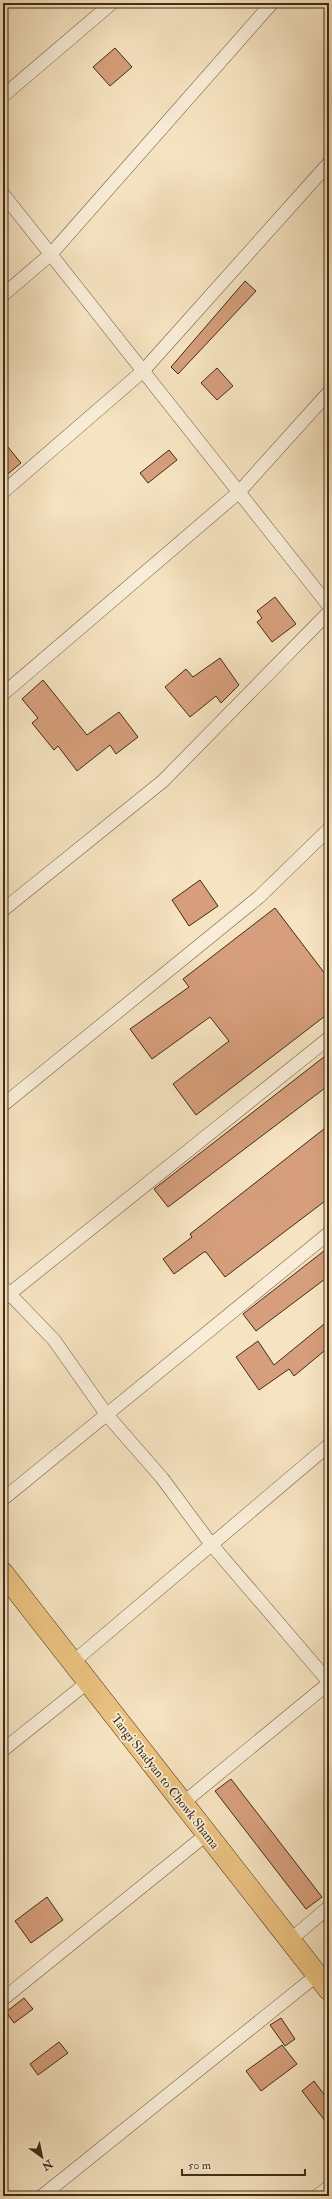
<svg xmlns="http://www.w3.org/2000/svg" width="332" height="2199" viewBox="0 0 332 2199" font-family="'IM FELL Double Pica',serif">
  <rect width="100%" height="100%" fill="#f6e3c1"/>
  <filter id="stains"><feTurbulence type="fractalNoise" baseFrequency=".005" numOctaves="4"/><feColorMatrix values="0 0 0 0 .2 0 0 0 0 .09 0 0 0 0 .02 0 0 0 .5 -.17"/></filter>
  <radialGradient id="worn" r=".72"><stop offset=".6" stop-color="#630" stop-opacity="0"/><stop offset="1" stop-color="#630" stop-opacity=".3"/></radialGradient>
  <g fill="#d69e7c" stroke="#402d17">
    <path d="M115 48 132 67 110 86 93 67Z"/>
    <path d="M245 281 256 291 178 374 171 367Z"/>
    <path d="M217 368 233 386 217 400 201 383Z"/>
    <path d="M3 441 21 463 3 478Z"/>
    <path d="M169 450 177 460 148 483 140 473Z"/>
    <path d="M275 597 296 624 272 642 257 622 262 618 257 611Z"/>
    <path d="M220 658 239 685 221 703 216 696 190 717 165 687 186 669 193 677Z"/>
    <path d="M43 680 87 735 119 712 138 737 116 754 110 745 77 771 58 746 54 750 32 723 38 718 22 699Z"/>
    <path d="M200 880 218 906 189 926 172 900Z"/>
    <path d="M275 908 329 979V1013L196 1115 173 1084 229 1041 210 1017 152 1059 130 1029 189 987 183 979Z"/>
    <path d="M329 1053V1085L168 1207 154 1189Z"/>
    <path d="M329 1125V1198L225 1277 206 1252H204L174 1274 163 1259 192 1237 190 1234Z"/>
    <path d="M329 1247V1276L256 1331 243 1314Z"/>
    <path d="M329 1320V1347L294 1376 289 1369 259 1390 236 1357 258 1341 274 1365Z"/>
    <path d="M231 1779 322 1897 306 1909 215 1791Z"/>
    <path d="M47 1897 63 1920 31 1943 15 1921Z"/>
    <path d="M24 1998 33 2009 14 2023 6 2012Z"/>
    <path d="M281 2018 295 2039 285 2046 270 2025Z"/>
    <path d="M59 2042 68 2053 38 2075 30 2064Z"/>
    <path d="M282 2045 297 2064 261 2091 246 2071Z"/>
    <path d="M314 2081 329 2101V2126L302 2091Z"/>
  </g>
  <g fill="none" stroke-linecap="round" stroke-linejoin="round">
    <g stroke="#6e5a42" stroke-width="14">
      <g id="street">
        <path d="M3 96 112 3"/>
        <path d="M3 194 329 606"/>
        <path d="M3 295 51 254 272 3"/>
        <path d="M3 492 143 371 329 163"/>
        <path d="M3 694 239 492 329 392"/>
        <path d="M3 910 163 781 329 612"/>
        <path d="M3 1105 259 897 329 829"/>
        <path d="M3 1287 54 1340 107 1415 162 1478 211 1544 329 1682"/>
        <path d="M3 1299 329 1038"/>
        <path d="M3 1499 329 1233"/>
        <path d="M73 1662 329 1445"/>
        <path d="M3 1750 88 1682"/>
        <path d="M183 1803 329 1683"/>
        <path d="M290 1940 329 1907"/>
        <path d="M3 1999 207 1834"/>
        <path d="M42 2196 317 1975"/>
        <path d="M317 2196 329 2187"/>
      </g>
    </g>
    <g stroke="#402d17" stroke-width="22">
      <path id="primary" d="M3 1573 329 1990"/>
    </g>
    <use href="#street" stroke="#f9edd7" stroke-width="13"/>
    <use href="#primary" stroke="#ebc280" stroke-width="21"/>
  </g>
  <g text-anchor="middle" stroke-width="3.5" stroke-linejoin="round" paint-order="stroke">
    <g font-size="13" fill="#402d17" stroke="#f9edd7">
      <text transform="translate(166 1781) rotate(52)" y="5">Tangi Shadyan to Chowk Shama</text>
    </g>
  </g>
  <rect width="332" height="2199" fill="none" stroke="#f6e3c1" stroke-width="16"/>
  <rect x="4" y="4" width="324" height="2191" fill="none" stroke="#402d17" stroke-width="2"/>
  <rect x="8" y="8" width="316" height="2183" fill="none" stroke="#402d17"/>
  <g transform="translate(42 2157) rotate(147)" stroke="#f9edd7" stroke-width="3" paint-order="stroke">
  <path d="M0-3L7 15L0 10L-7 15Z" fill="#402d17"/>
  <text y="-6" font-size="11" font-weight="bold" text-anchor="middle" fill="#402d17">N</text>
  </g>
  <path d="M182 2169v6h123v-6" fill="none" stroke="#402d17" stroke-width="2"/>
  <text x="188" y="2169" font-size="12" fill="#402d17" stroke="#f9edd7" stroke-width="3" paint-order="stroke">50 m</text>
  <rect width="100%" height="100%" filter="url(#stains)"/>
  <rect width="100%" height="100%" fill="url(#worn)"/>
</svg>
